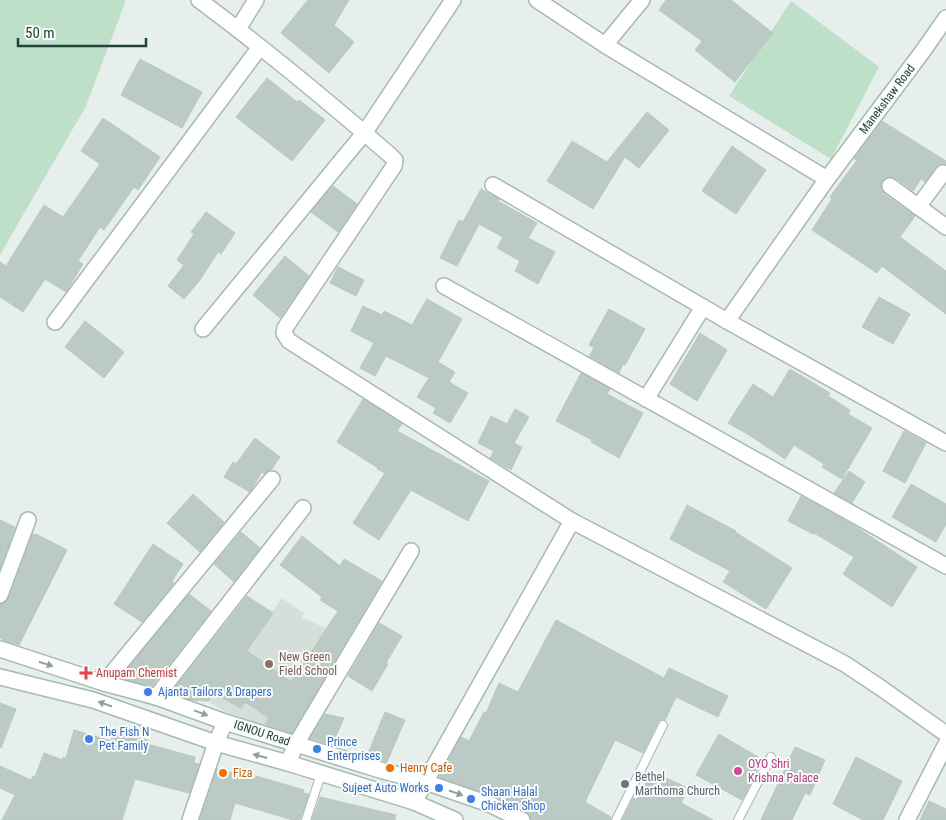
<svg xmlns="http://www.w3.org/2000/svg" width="946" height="820" viewBox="0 0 946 820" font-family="'Roboto Condensed',sans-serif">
  <rect width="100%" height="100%" fill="#e6efeb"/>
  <path fill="#d4dfda" d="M282 598 304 613 302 618 326 628 262 728 236 718 208 701Z"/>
  <g fill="#bfe0c8">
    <path d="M0 0H126L86 106 0 255Z"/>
    <path d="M791 1 879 67 831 159 729 96Z"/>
  </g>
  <g fill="#bbcac4" stroke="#b8c9c2">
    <path d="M308 0H349L334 25 354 42 329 73 281 33Z"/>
    <path d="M666 0H731L773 33 735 82 695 50 702 41 659 10Z"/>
    <path d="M140 59 202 92 182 128 121 95Z"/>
    <path d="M267 78 297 102 299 100 325 120 292 161 236 117Z"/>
    <path d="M647 112 669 130 639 168 625 157 593 209 547 181 572 141 607 162Z"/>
    <path d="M103 118 160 157 138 190 134 187 104 230 100 227 78 261 83 264 66 292 45 279 23 312 0 297V262L6 266 44 205 63 217 100 164 81 151Z"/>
    <path d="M882 121 946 161V164H940L936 167 925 182 921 179 913 191 896 178 891 177 886 178 882 181 881 185 882 190 884 194 915 216 900 237 946 271V314L882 266 877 273 812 230 832 199 830 197 857 160 854 159Z"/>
    <path d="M732 146 766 170 736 214 702 191Z"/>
    <path d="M333 186 357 204 338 232 311 212Z"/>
    <path d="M481 189 499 199 498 201 537 223 528 238 555 252 538 284 515 271 520 261 497 248 503 237 479 224 457 266 440 258 459 220 463 222Z"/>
    <path d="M206 212 235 233 221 254 218 252 200 280 184 299 168 286 184 265 177 260 194 234 191 232Z"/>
    <path d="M285 256 309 276 280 318 253 295Z"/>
    <path d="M338 267 364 280 356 296 330 283Z"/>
    <path d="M879 297 910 314 893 344 862 327Z"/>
    <path d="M427 299 462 319 438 362 455 372 449 382 468 393 450 423 433 413 436 408 417 397 429 378 386 356 375 376 360 368 374 343 351 331 363 306 382 315 384 311 412 325Z"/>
    <path d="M609 309 645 329 625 365 623 364 619 373 589 356 594 348 589 345Z"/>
    <path d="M85 321 124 352 104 378 65 347Z"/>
    <path d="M700 333 727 350 697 401 670 384Z"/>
    <path d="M790 369 830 393 828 396 850 410 848 414 872 428 842 479 822 467 824 464 794 445 785 459 749 435 728 423 753 384 773 397Z"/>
    <path d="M581 373 610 389 607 394 643 413 619 458 591 442 592 440 556 421Z"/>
    <path d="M363 399 402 424 397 431 489 481 468 521 411 490 379 540 353 523 385 473 377 469 378 468 337 442Z"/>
    <path d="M515 409 529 417 514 443 522 447 511 470 490 458 494 451 478 443 491 416 507 424Z"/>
    <path d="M904 431 926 443 905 483 883 471Z"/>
    <path d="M255 438 280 457 271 470 264 474 262 472 250 492 224 477 233 462 236 464Z"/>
    <path d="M849 471 865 482 852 503 834 493Z"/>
    <path d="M911 484 946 504V524L936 542 892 517Z"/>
    <path d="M193 494 224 522 200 552 167 523Z"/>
    <path d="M801 496 853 525 917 567 892 607 843 574 854 557 814 533 813 534 788 521Z"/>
    <path d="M687 505 736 531 735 532 792 568 766 609 723 582 730 571 670 539Z"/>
    <path d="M0 520 15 527 0 568Z"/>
    <path d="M241 532 260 548 234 582 214 564Z"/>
    <path d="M33 534 35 535 36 534 67 550 19 645 5 641 0 638V604L6 602 9 598Z"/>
    <path d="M302 536 340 566 344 559 382 581 292 733 265 724 269 718 245 702 241 708 214 693 208 701 191 700 171 693 247 596 273 613 247 651 291 682 338 611 320 600 322 597 280 565Z"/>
    <path d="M153 544 183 564 172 581 174 583 142 622 114 604Z"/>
    <path d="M189 594 211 611 152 686 120 678Z"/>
    <path d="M556 620 664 678 669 668 728 696 718 717 676 697 665 720H660L658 722 643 753 615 740 585 802 611 817 610 820H534L531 819 529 814 526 812 493 796 439 777 461 737 469 741 484 712 486 713 499 683 518 692Z"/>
    <path d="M379 623 402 636 386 663 388 664 372 691 348 676Z"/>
    <path d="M0 703 16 709 1 748 0 747Z"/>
    <path d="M385 712 405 720 387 762 367 756Z"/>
    <path d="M325 714 344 718 332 745 310 738Z"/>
    <path d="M115 729 148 740 147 744 195 757 194 763 199 764 189 793 135 779 122 820H2L15 795 0 788V766L31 780 33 776 35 777 44 753 63 760V757L66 758 74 730 111 741Z"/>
    <path d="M719 734 763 760 742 800 696 775Z"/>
    <path d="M795 747 825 760 810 795 805 793 792 820H761Z"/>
    <path d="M856 757 902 781 883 820H863L833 804Z"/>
    <path d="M217 769 255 779 256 776 304 790 303 793 309 794 300 820H293L235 803 230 820H200Z"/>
    <path d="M651 771 688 788 681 803 713 820H622L633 798 637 800Z"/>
    <path d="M320 797 396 815 395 820H312Z"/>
    <path d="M929 801 946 809V820H920Z"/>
  </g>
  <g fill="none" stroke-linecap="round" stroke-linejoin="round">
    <g stroke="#a8b8b2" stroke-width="10">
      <g id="service">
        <path d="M306 820 321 774"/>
        <path d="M616 820 663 725"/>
        <path d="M738 820 771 757"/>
      </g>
    </g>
    <g stroke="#a8b8b2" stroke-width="18">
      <g id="minor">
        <path d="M199 0C265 49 329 102 391 156L395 160 394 166 285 328 284 333 289 341 572 521 845 664 881 688 946 734"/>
        <path d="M537 0 605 45 827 179"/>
        <path d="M238 29 256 0"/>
        <path d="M605 45 642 0"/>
        <path d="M493 185 703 307"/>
        <path d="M890 186 946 227"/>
        <path d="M918 207 943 173"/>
        <path d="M444 286 946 566"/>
        <path d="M55 322 260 47"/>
        <path d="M203 329 365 132 453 0"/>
        <path d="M646 399 703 307 727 321"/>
        <path d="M0 595 28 520"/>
        <path d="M104 683 272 479"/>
        <path d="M156 697 303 508"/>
        <path d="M288 763 296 744 411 551"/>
        <path d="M414 802 572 521"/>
        <path d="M190 820 216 743 225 722"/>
      </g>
    </g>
    <g stroke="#a8b8b2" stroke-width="18">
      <g id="tertiary">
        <path d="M946 18 923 51 827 179 727 321 946 443"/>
        <path d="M0 649 104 683 156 697 225 722 383 771 425 782 489 804 522 820"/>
        <path d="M0 677 93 700 216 743 288 763 414 802 455 820"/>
        <path d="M907 820 946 744"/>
      </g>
    </g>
    <use href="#service" stroke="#fff" stroke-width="8"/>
    <use href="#minor" stroke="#fff" stroke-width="15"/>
    <use href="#tertiary" stroke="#fff" stroke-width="15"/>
  </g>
  <defs><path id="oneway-solid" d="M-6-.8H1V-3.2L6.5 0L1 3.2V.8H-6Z" transform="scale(1.25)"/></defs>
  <g fill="#92a09c">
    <use href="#oneway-solid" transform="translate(46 664) rotate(18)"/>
    <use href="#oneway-solid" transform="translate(105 704) rotate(-161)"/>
    <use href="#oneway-solid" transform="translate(201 713) rotate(20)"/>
    <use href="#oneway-solid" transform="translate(260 756) rotate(-165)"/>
    <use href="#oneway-solid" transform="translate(456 793) rotate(19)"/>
  </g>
  <circle fill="#8d6e63" stroke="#f7fbf9" stroke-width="2" cx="269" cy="664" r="5"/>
  <path fill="#e0444e" stroke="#f7fbf9" stroke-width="2" d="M83.5 665.5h5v5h5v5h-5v5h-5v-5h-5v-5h5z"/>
  <g fill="#3f7fe0" stroke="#f7fbf9" stroke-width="2">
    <circle cx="148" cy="692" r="5"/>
    <circle cx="89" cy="739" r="5"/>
    <circle cx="317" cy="749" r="5"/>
    <circle cx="439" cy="788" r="5"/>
    <circle cx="471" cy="799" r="5"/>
  </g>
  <g fill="#e8710a" stroke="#f7fbf9" stroke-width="2">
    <circle cx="390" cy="768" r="5"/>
    <circle cx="223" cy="773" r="5"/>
  </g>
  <circle fill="#d1479c" stroke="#f7fbf9" stroke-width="2" cx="738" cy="771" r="5"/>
  <circle fill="#6b7280" stroke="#f7fbf9" stroke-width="2" cx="625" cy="784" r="5"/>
  <g text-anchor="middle" stroke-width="4" stroke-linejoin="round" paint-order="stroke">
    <g font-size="12" fill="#24423a" stroke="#f7fbf9">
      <text transform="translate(887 99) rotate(-53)" y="4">Manekshaw Road</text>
      <text transform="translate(262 733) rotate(18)" y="4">IGNOU Road</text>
    </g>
    <g font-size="12" fill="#785e54" stroke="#f7fbf9" text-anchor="start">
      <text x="279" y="661">New Green<tspan x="279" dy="14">Field School</tspan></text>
    </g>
    <g font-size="12" fill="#be3a42" stroke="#f7fbf9" text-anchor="start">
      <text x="96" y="677">Anupam Chemist</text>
    </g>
    <g font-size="12" fill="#366cbe" stroke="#f7fbf9" text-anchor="start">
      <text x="158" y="696">Ajanta Tailors &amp; Drapers</text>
      <text x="99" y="736">The Fish N<tspan x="99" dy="14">Pet Family</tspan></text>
      <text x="327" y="746">Prince<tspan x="327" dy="14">Enterprises</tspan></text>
      <text x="429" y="792" text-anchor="end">Sujeet Auto Works</text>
      <text x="481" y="796">Shaan Halal<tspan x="481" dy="14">Chicken Shop</tspan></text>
    </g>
    <g font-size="12" fill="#b23c85" stroke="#f7fbf9" text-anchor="start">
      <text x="748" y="768">OYO Shri<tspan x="748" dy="14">Krishna Palace</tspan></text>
    </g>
    <g font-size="12" fill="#c56008" stroke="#f7fbf9" text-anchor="start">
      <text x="400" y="772">Henry Cafe</text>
      <text x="233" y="777">Fiza</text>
    </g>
    <g font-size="12" fill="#5b616d" stroke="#f7fbf9" text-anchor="start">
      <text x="635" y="781">Bethel<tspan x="635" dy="14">Marthoma Church</tspan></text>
    </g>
  </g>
  <path d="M18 38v8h128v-8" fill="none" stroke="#24423a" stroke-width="2.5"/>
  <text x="25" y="38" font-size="15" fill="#24423a" stroke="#f7fbf9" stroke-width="4" paint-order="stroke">50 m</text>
</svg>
